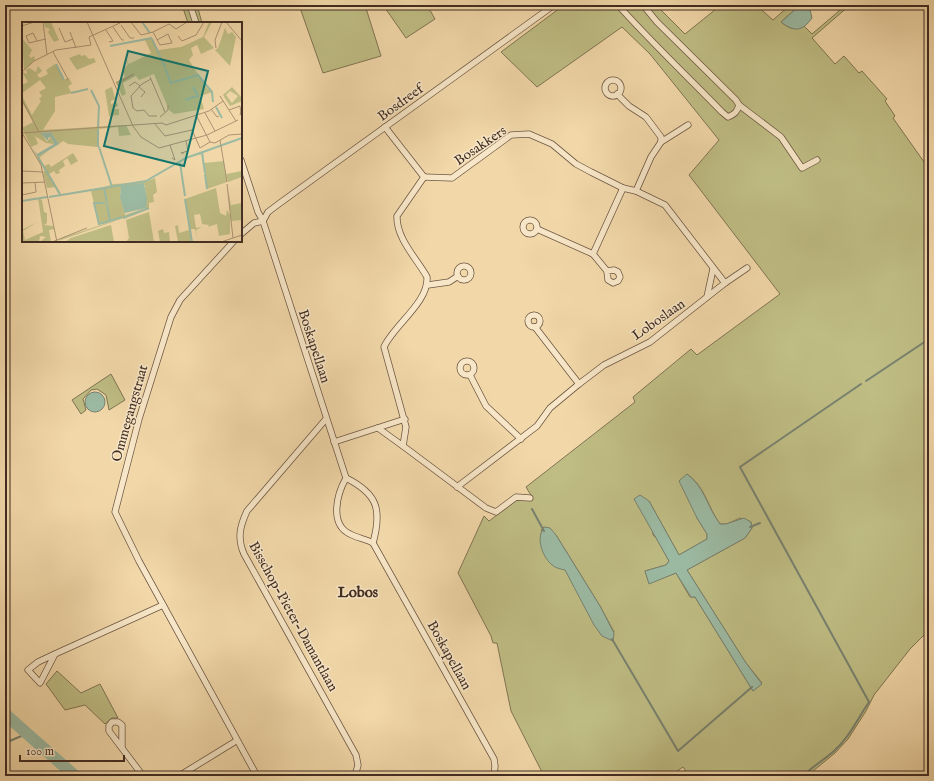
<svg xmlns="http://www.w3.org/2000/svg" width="934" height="781" viewBox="0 0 934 781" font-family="'IM FELL English',serif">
  <rect width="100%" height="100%" fill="#f2d8a9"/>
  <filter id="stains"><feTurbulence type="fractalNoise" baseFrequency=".005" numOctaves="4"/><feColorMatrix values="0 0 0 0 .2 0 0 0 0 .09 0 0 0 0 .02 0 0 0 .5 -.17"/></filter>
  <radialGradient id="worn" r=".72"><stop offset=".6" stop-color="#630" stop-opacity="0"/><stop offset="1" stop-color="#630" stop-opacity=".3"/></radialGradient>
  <g fill="#bfbd84" stroke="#807453" fill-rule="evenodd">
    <path d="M182 5H197L202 23H188Z"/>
    <path d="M299 5H365L381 56 323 73Z"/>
    <path d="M383 5H427L435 19 406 38Z"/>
    <path d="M564 5H656L685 34 721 5H756L773 20 790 5H800L781 22C790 29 793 30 804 26L812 34 839 11 842 5H850L812 38 835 64 844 56 859 73 862 71 887 99 885 101 895 116 893 118 929 169V630L910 649 874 695 866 711 848 739 835 753 807 776H689L683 767 670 776H544L511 711 497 643H493L491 636 458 573 484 516 489 521 517 500H526L532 497 526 487 635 402 633 397 691 349 697 355 780 294 689 175 719 140 650 54 622 27 537 87 501 52ZM687 474C705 486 708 508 720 524H727L740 518 751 522 752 528 745 538 687 570 746 663 762 683 753 691 695 597H690L676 573 649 583 645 571 666 565 669 561 657 539 653 535 649 501 679 555 707 539V534L697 518ZM544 527 556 535 600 606 614 632 570 577 541 530Z"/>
    <path d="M111 374 125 400 109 410 106 395 97 389 91 390 83 399 86 410 81 414 72 400Z"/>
    <path d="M57 671 81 693 100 684 118 718H112L105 724 85 705 65 710 46 684Z"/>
  </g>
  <g fill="#9cbba4" stroke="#788270">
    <path d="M800 5H809L812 18C802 32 794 32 781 22Z"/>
    <circle cx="95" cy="402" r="10"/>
    <path d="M687 474C705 487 707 507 720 524H726L744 518 751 522 752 528 745 538 687 570 746 663 762 684 753 691 695 597H691L676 573 649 584 645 571 666 565 669 561 634 499 640 495 649 501 679 555 707 539V534L697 518 679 481Z"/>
    <path d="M545 527 550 528 556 535 600 606 614 633 613 641 602 636 594 625 565 570C560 569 555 568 551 564 542 556 535 536 545 527Z"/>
  </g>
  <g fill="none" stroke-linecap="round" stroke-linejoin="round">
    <g stroke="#788270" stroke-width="2">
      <path d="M866 381 929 339"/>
      <path d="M532 509 544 531"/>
      <path d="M750 527 760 523"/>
      <path d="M612 639 678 751 752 687"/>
      <path d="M5 743 26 734"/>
      <path d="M803 776C813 766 824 760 834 751 849 738 858 718 869 702L740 467 861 384"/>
    </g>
    <path stroke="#9cbba4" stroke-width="12" d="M5 714 75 776"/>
    <g stroke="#6d5744" stroke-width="7">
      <g id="minor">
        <path d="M190 5 196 23"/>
        <path d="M618 5C651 42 687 76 722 112L728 117C735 114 737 112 739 105L736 100 657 22 643 5"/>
        <circle cx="613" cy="88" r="8"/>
        <path d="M617 94 629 106 646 117 661 137V142L651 157 636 191"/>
        <path d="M739 105 781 137 802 168 817 160"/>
        <path d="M385 127 424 177"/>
        <path d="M661 142 688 125"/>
        <path d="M241 160 258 212 263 221 346 478C378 494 382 510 373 543"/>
        <path d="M424 177 452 178 511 135 529 134 552 144 576 164 591 172 623 188 636 191 665 205 725 283"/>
        <circle cx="530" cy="227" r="7"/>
        <path d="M263 221 268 212 280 203 554 5"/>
        <path d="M537 229 593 254 623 188"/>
        <path d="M241 234 254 223 263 221"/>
        <path d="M234 241 180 300 171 317 139 419 115 512 139 561 257 776"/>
        <path d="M593 254 607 271"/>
        <circle cx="464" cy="273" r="7"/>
        <path d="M614 270 618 272 620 277 618 281 613 283 608 280 607 271Z"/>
        <path d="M428 285 449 282 458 276"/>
        <path d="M707 297 713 269"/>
        <circle cx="534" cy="321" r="6"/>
        <path d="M535 327 579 384"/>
        <circle cx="467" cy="368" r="7"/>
        <path d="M470 375 486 406 521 439"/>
        <path d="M326 419 247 511C240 526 237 538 244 554L356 755 358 765 355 776"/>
        <path d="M378 428 403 446 406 427 384 347C394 325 429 302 427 277 417 259 396 238 397 216L424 177"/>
        <path d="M334 442 405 419"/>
        <path d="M403 446 486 508 496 512 516 497 530 498"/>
        <path d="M346 478C337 494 329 524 350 534 357 538 366 539 373 543L494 759 495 766 494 776"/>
        <path d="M457 487 537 426 550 408 579 384 604 365 650 342 725 283 747 268"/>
        <path d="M55 654 40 683 28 670 38 662 55 654 163 605"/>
        <path d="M122 748V725L118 722H112L109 726V731L143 776"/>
        <path d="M495 773 503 776"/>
        <path d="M179 776 236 741"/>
      </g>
    </g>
    <use href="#minor" stroke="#f7e6c7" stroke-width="5.5"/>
  </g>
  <g text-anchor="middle" stroke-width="3" stroke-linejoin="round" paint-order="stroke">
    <g font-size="14" fill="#412c22" stroke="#f7e6c7">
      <text transform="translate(400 102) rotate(-36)" y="5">Bosdreef</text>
      <text transform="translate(480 145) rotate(-34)" y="5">Bosakkers</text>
      <text transform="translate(658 319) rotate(-35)" y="5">Loboslaan</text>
      <text transform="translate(315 346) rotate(72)" y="5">Boskapellaan</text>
      <text transform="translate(129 413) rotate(-74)" y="5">Ommegangstraat</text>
      <text transform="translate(294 616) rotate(61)" y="5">Bisschop-Pieter-Damantlaan</text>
      <text transform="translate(450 655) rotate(61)" y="5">Boskapellaan</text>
    </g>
    <g font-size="15" font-weight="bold" fill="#412c22" stroke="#f7e6c7">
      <text x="358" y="597">Lobos</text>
    </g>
  </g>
  <g transform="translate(22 22)">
    <rect width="220" height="220" fill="#f2d8a9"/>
    <path d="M22 0H29L37 18 32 20 26 10 28 7 23 5ZM187 0H190L182 15 192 26 179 32 175 23 169 26 171 33 167 38 185 66 191 70 178 74 182 87 152 92 147 88 132 52 117 58 114 54 101 61 104 72 100 74 94 60 103 55 100 48 104 46 100 40 104 45 106 42 103 37 107 42 129 31 123 18 130 16 136 28 159 25 181 15ZM203 6 206 12 210 10 214 15 208 44 193 28 196 26ZM0 16 10 28 7 34 9 36 12 34 13 38 2 48ZM58 32 59 34 63 33 67 37 72 36 74 40 55 48 47 36ZM33 42 42 58 47 56 50 62 46 64 49 70 66 67 33 75V89L21 108 104 103 109 113 97 114 96 105 76 107 75 125 46 122 41 119 37 122 29 110 19 111 25 120 29 115 32 122 24 121 13 114 16 122 9 125 0 106 11 100 0 80V74L10 93 19 79 17 77 20 74 17 70 24 66 18 58 0 71V63L6 60 0 50 5 52 4 48 7 46 14 50 16 44 20 49 15 53 18 56 26 52 24 48ZM90 65 93 77 89 79V82L95 80 96 84 90 87H97V93L87 94 83 68ZM210 65 220 76V79L208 84 201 73ZM208 69 216 74 210 81 204 73ZM195 126 181 131 182 141 202 139 205 160 185 167 180 132 164 136ZM10 127 16 135 26 129 17 136 22 144 27 142 29 145 51 131 56 139 49 143 45 136 41 139 43 144 37 148 38 151 34 152 32 149 27 152 39 172 33 165 25 166 21 150 24 148ZM220 149V155L206 160 204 152ZM133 156 135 170 131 173 132 180 127 181V187L36 219 40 216 100 196 77 202 69 169 92 162 123 160ZM123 163 124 186 103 193 98 174 99 165ZM194 166 198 191 204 194 205 188 208 193V212L197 214 195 202 186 205 187 203 180 202 178 192 172 193 174 206 180 205 174 208 175 216 173 207H168L170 220H156L153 204 160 202 156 203 157 211 167 208 163 177ZM206 167 209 183 220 181V198L209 199ZM16 176 20 178 22 190 25 191V201L22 203 31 204 32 207 27 208 29 220H18L24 215 18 214 17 220H0V208L15 200 1 209 3 218 21 210ZM127 190 132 220H104L107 216 104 198ZM89 203 92 220H43L49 216ZM141 207 142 211 147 210 148 220H138L136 209Z" fill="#bfbd84" fill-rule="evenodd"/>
    <path d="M29 110 37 122 16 135 10 126 15 132 32 122 29 115 26 116 27 120 18 111ZM122 161 125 177 124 186 103 191V193L98 175 99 164Z" fill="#9cbba4"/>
    <path fill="none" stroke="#9cbba4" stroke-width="2" d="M120 0 128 11M130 17 143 45M88 24 130 16M34 42 42 58M143 46 149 61 176 53 190 70 191 80M69 68 77 84 76 105M49 71 66 67M163 78 176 74 171 65M194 85 200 96M76 107V125M77 125 90 165M180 131 183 151M16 135 39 174M158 141 163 174M183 152 185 167M124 159 164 136 220 116M82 166 85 181M27 175 124 159M163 177 170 220M0 179 25 175M83 181H72L76 198 77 202 88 199M85 182 88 199 100 195M101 196 127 186"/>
    <path fill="none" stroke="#ab9373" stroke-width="1" d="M21 0 25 33M65 0 111 104 119 115 137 126 185 113 216 98M109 0 119 13 131 10 147 2 154 7 165 0M204 0 220 19M99 3 108 16H112M0 4 12 0M91 5 100 18H102M37 6 43 20 51 17M84 8 91 19 87 20M48 10 54 26M131 10 138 23 150 21 146 12 135 18M156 14 160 19 174 13 182 0M15 19 11 11 4 14 7 21 15 19 24 17M194 26 193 18 200 0M31 30 46 57 44 58M0 50 12 39 34 28 69 23 67 15 100 0M128 55 143 90M94 61 112 52 95 63M107 64 113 60 118 64M117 65 123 70 119 75M198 74 214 99M0 78 17 110M111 86 109 74 120 62 129 57M111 86 115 89 122 88 127 94H135M189 87 195 95 197 94M207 88 218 84 219 92 218 93 219 90M183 91 193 109M174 93 188 120M138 95 146 88V83M133 102 143 114 170 108 178 126 188 120M0 111 140 101 144 103 187 89 201 79M0 111 19 143 35 220M198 118 205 160M188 120 193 121 207 113 220 112M148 123 153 138 150 136M162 131H159L166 129 164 119M0 149 21 150M0 161 23 160M205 162 211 216M0 173 14 170 13 160M30 220 65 206M199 220 220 213"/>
    <path fill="#0f766e" fill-opacity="0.15" stroke="#0f766e" stroke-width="2" d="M106 29 186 49 162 144 82 124Z"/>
    <rect width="220" height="220" fill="none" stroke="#412c22" stroke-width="2"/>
  </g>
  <rect width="934" height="781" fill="none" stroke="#f2d8a9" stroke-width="20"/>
  <rect x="6" y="6" width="922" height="769" fill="none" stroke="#412c22" stroke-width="2"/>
  <rect x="10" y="10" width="914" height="761" fill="none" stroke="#412c22"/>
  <path d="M20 755v6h104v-6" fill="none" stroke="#412c22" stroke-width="2"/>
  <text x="26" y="755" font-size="12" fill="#412c22" stroke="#f7e6c7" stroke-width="3" paint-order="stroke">100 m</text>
  <rect width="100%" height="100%" filter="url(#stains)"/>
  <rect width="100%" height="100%" fill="url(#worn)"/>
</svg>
